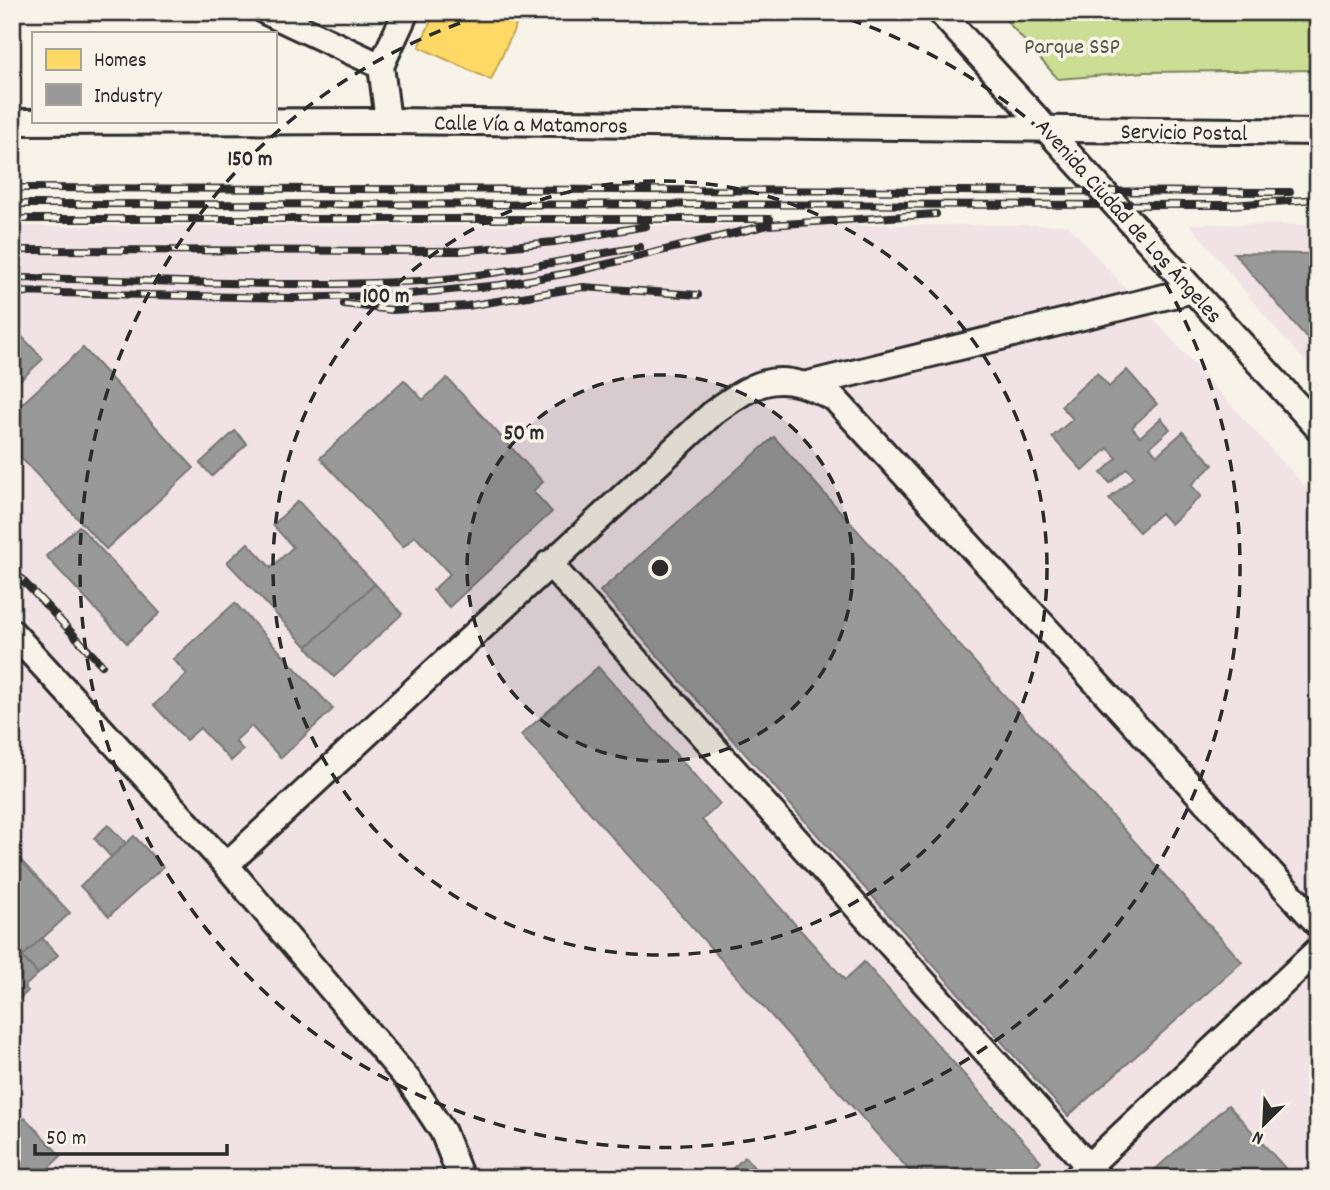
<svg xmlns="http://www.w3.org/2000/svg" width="1330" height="1190" viewBox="0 0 1330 1190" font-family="Dekko,sans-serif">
  <rect width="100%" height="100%" fill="#f7f3e8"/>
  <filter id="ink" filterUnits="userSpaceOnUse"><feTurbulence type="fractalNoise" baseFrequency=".0143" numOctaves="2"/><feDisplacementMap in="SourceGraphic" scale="14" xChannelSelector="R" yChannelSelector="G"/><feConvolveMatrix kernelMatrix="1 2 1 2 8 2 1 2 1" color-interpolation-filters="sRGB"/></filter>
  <g filter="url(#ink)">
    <g fill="#f1e2e6">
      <path d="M1190 224 1318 225V375L1279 333Z"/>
      <path d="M1068 225 1318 501V1178H12V226Z"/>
    </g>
    <path fill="#ccde93" stroke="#7c845f" stroke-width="2" d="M999 12H1318V70L1145 72 1058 79Z"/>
    <path fill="#ffd966" stroke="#bfa554" stroke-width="2" d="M435 12H522L491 80 419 47Z"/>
    <g fill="#999" stroke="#787878" stroke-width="2">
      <path d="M1234 253 1318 254V351Z"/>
      <path d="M13 327 43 359 12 388V328Z"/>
      <path d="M83 348 194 468 106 549 12 448V413Z"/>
      <path d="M1127 370 1157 404 1132 427 1140 437 1161 418 1170 429 1150 447 1157 455 1183 432 1213 465 1191 485 1201 496 1171 524 1161 513 1139 532 1109 499 1134 477 1127 468 1110 483 1101 473 1117 458 1108 448 1083 471 1052 437 1073 419 1061 406 1097 373 1109 387Z"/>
      <path d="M447 378 543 482 533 491 552 512 449 607 433 590 450 574 415 536 403 547 320 458 404 380 423 400Z"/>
      <path d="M235 431 247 444 212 476 200 463Z"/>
      <path d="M774 437 1242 962 1068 1116 600 591Z"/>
      <path d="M298 501 375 584 307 647 227 562 248 543 271 568 293 547 273 525Z"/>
      <path d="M79 526 160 613 127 643 46 556Z"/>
      <path d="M375 584 402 614 334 677 307 647Z"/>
      <path d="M235 603 333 709 281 758 251 726 235 741 243 750 231 761 200 728 186 740 154 705 187 674 173 659Z"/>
      <path d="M598 667 720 804 702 820 845 980 864 962 1041 1161 1023 1178H916L521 735Z"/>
      <path d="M108 825 126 843 111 857 94 838Z"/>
      <path d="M134 836 163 867 109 916 80 886Z"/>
      <path d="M12 851 70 913 22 957 12 947Z"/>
      <path d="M42 938 58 955 38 974 22 957Z"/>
      <path d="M22 957 38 974 24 987 28 991 12 1006V966Z"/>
      <path d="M1228 1105 1294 1178H1155L1151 1173Z"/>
      <path d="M25 1118 61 1156 38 1178H12V1129Z"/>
      <path d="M745 1157 763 1178H722Z"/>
    </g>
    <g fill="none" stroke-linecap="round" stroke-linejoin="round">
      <g stroke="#2b2b2b" stroke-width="30">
        <g id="minor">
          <path d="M266 12 381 66"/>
          <path d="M940 12 1318 428"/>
          <path d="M388 121 381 66 406 12"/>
          <path d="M12 122 388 121 1318 132"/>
          <path d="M808 384 1193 290"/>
          <path d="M549 563 1099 1178"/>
          <path d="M12 632 226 865 410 1082 443 1132 461 1178"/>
          <path d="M226 865 714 412C762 377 781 370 835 399L1318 924"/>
          <path d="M1077 1177 1318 950"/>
        </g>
      </g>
      <use href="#minor" stroke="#f7f3e8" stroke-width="24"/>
      <g stroke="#2b2b2b" stroke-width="8">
        <g id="rail">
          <path d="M12 188 1290 192"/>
          <path d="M12 204 1231 205 1318 199"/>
          <path d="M12 219H770"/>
          <path d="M12 250 459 251 554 242 646 226"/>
          <path d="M12 278C148 279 285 289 420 281 495 276 567 259 640 247"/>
          <path d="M12 292 293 298 400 295 500 285 574 272 768 225 936 214"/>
          <path d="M344 304 392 310 467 306 583 287 698 295"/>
          <path d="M12 569 102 665"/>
        </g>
      </g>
      <use href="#rail" stroke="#f7f3e8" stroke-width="5" stroke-dasharray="16" stroke-linecap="butt"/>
    </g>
  </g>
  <circle cx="660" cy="568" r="193" fill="#2b2b2b" fill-opacity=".12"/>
  <g fill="none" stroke="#2b2b2b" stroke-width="3.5" stroke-dasharray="12 9">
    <circle cx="660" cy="568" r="193"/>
    <circle cx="660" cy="568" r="387"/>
    <path d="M830 13A580 580 0 1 1 490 13"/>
  </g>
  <g text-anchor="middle" stroke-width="7" stroke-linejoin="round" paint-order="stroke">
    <g font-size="23" fill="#535845" stroke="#f7f3e8">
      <text x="1072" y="53">Parque SSP</text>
    </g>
    <g font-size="23" fill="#2b2b2b" stroke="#f7f3e8">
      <text transform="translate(531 123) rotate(1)" y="8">Calle Vía a Matamoros</text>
      <text transform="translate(1184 131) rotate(1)" y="8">Servicio Postal</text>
      <text transform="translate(1130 220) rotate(48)" y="8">Avenida Ciudad de Los Ángeles</text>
    </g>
  </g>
  <circle cx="660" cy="568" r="10" fill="#2b2b2b" stroke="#f7f3e8" stroke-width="3.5"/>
  <g font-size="21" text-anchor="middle" font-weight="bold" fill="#2b2b2b" stroke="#f7f3e8" stroke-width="7" stroke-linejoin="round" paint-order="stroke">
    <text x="250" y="165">150 m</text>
    <text x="386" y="302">100 m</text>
    <text x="524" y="439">50 m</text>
  </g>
  <rect width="1330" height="1190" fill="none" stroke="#f7f3e8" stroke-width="42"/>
  <rect x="21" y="21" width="1288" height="1148" fill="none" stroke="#2b2b2b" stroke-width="2.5" filter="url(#ink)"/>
  <rect x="32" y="32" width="245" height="91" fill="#f7f3e8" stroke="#a5a39c" stroke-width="2"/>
  <rect x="46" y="49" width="35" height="21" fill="#ffd966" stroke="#a5a39c" stroke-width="2"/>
  <text x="94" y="66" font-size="21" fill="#2b2b2b">Homes</text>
  <rect x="46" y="84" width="35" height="21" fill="#999999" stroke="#a5a39c" stroke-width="2"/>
  <text x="94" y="102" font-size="21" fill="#2b2b2b">Industry</text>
  <g transform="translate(1264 1124) rotate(204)" stroke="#f7f3e8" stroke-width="5" paint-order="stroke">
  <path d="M0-5L12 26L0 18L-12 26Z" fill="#2b2b2b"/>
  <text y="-10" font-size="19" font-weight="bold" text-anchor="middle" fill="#2b2b2b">N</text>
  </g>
  <path d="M35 1144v10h192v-10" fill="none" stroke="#2b2b2b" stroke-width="3.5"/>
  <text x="46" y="1144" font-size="21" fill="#2b2b2b" stroke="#f7f3e8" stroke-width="5" paint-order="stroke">50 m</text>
</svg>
